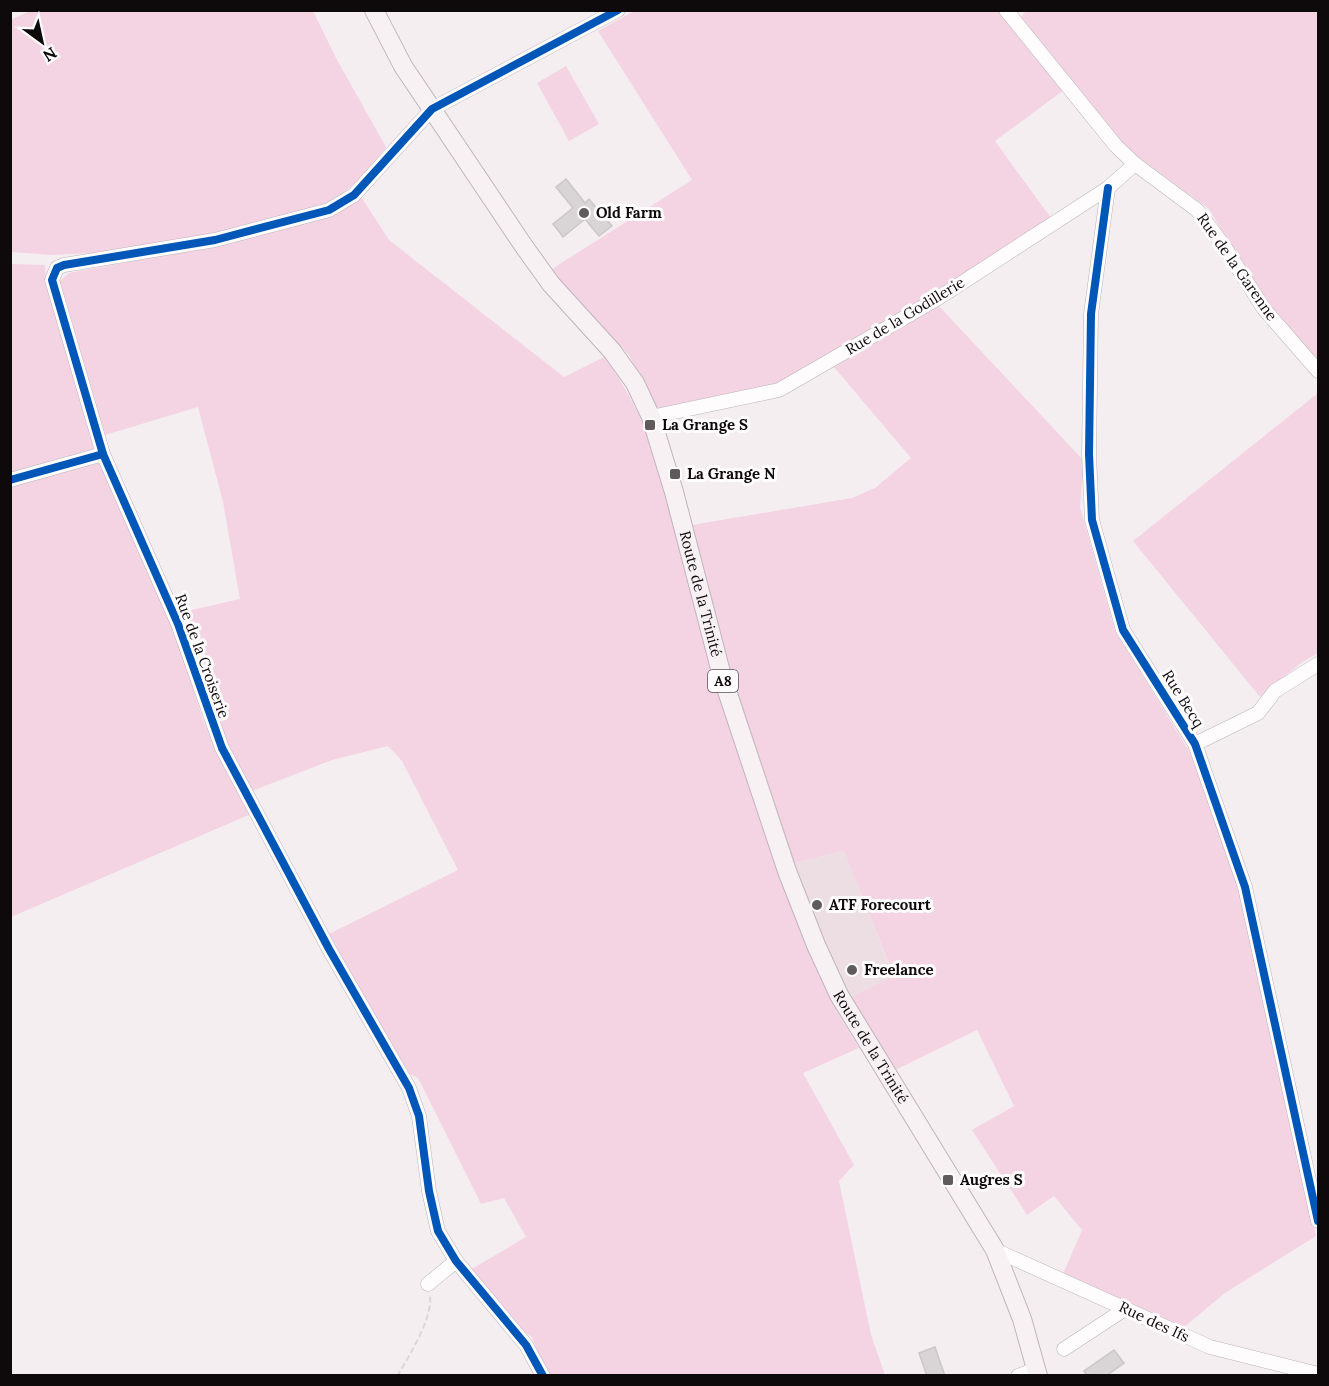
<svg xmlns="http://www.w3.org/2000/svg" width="1329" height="1386" viewBox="0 0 1329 1386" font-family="Lora,serif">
  <rect width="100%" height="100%" fill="#f5eef1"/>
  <path fill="#eddee4" d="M844 851 894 977 849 998 790 864Z"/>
  <g fill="#f4d3e3">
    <path d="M32 10 313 11 336 58 386 147C368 169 351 193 323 204L215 234 113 252 51 255 12 252 10 20Z"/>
    <path d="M1027 10 1318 11V360L1267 307 1209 209 1127 149 1019 19Z"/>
    <path d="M634 11H999L1064 90 995 141 1051 218 930 297 779 383 657 411 629 355 572 297 549 271 692 180 598 31Z"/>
    <path d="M566 66 599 124 569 141 537 83Z"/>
    <path d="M360 195 389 240 564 377 604 357C626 386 641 417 654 451L710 666 739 756 797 921 838 1013 859 1048 803 1073 854 1165 839 1181 871 1335 885 1375H549L541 1362 532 1337 514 1325 470 1270 526 1237 504 1198 481 1204 418 1078 410 1074 327 935 458 870 402 761 388 746 332 760 252 791 225 747 178 613 240 599 223 502 198 407 105 435 60 281 69 273 236 242 331 214Z"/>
    <path d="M11 264 45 265 46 279 97 449 11 474Z"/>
    <path d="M938 305 1084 461 1080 507 1115 631 1189 751 1220 830 1245 913 1316 1236 1225 1293 1184 1327 1063 1274 1082 1230 1054 1196 1027 1215 972 1130 1014 1106 977 1030 891 1072 849 998 894 976 844 851 790 864 732 676 692 525 852 498 875 488 911 458 833 366Z"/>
    <path d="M1318 393V653L1302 662 1260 697 1133 541Z"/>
    <path d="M100 461 176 635 203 720 216 750 251 814 11 917V486Z"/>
  </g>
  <g fill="#d9d4d6" stroke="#cbc6c8" stroke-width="1.5">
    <path d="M566 179 585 203 589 199 612 226 599 236 585 219 563 237 553 224 573 208 556 187Z"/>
    <path d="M935 1347 945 1376H927L919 1353Z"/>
    <path d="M1114 1350 1124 1363 1106 1376H1087L1084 1371Z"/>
  </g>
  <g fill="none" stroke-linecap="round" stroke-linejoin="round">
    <g stroke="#b9b4b6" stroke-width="15">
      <g id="minor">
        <path d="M1006 10 1116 146 1135 164 1197 210 1224 246 1264 309 1318 371"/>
        <path d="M1108 188 1091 314 1089 454 1092 520 1123 630 1195 744 1245 887 1318 1221"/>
        <path d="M651 417 779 390 940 297 1108 188 1135 164"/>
        <path d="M10 480 103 454"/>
        <path d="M1195 744 1258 713 1275 691 1318 664"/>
        <path d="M995 1250 1210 1347 1318 1374"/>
        <path d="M428 1284 456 1261"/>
        <path d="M1064 1349 1125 1309"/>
        <path d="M543 1376 526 1345 456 1261 438 1231 429 1191 419 1116 409 1088 329 949 222 748 178 624 103 454 52 280 57 268 64 265 215 240 329 210 354 195 432 109 618 10"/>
        <path d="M1018 1376 1036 1369"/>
      </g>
    </g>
    <g stroke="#c0b4ba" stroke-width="20">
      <g id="major">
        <path id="s1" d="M374 10 403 66 523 245 551 284 612 351 635 383 651 417 674 492 722 676 787 871 816 945 839 995 995 1250 1022 1319 1038 1376"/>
      </g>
    </g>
    <path stroke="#dad7d8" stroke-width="2" stroke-dasharray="6 3" stroke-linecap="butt" d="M397 1376C409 1357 433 1317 430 1296"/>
    <use href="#minor" stroke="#fefcfd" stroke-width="14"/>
    <use href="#major" stroke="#f7f1f4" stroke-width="18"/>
    <g stroke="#fefcfd" stroke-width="11">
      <g id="cycleway">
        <path d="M1108 188 1091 314 1089 454 1092 520 1123 630 1195 744 1245 887 1318 1221"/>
        <path d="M10 480 103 454"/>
        <path d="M543 1376 526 1345 456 1261 438 1231 429 1191 419 1116 409 1088 329 949 222 748 178 624 103 454 52 280 57 268 64 265 215 240 329 210 354 195 432 109 618 10"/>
      </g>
    </g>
    <use href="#cycleway" stroke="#0057b8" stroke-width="8"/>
  </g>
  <g fill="#5f5a5c" stroke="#fefcfd" stroke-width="2">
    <circle cx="584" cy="213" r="6"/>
    <rect x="644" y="419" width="12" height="12" rx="3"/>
    <rect x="669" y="468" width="12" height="12" rx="3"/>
    <circle cx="817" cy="905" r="6"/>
    <circle cx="852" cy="970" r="6"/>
    <rect x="942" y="1174" width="12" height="12" rx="3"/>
  </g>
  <g text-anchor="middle" stroke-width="6" stroke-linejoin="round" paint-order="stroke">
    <rect fill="#fefcfd" stroke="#565354" stroke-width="1.5" x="708" y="670" width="30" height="22" rx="4.5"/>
    <g font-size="14" font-weight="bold" fill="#0e0a0c">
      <text x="723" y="686">A8</text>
    </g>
    <g font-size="15" font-weight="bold" fill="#0e0a0c" stroke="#fefcfd" text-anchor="start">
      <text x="596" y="218">Old Farm</text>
      <text x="662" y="430">La Grange S</text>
      <text x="687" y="479">La Grange N</text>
      <text x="829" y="910">ATF Forecourt</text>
      <text x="864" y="975">Freelance</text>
      <text x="960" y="1185">Augres S</text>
    </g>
    <g font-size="15" fill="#0e0a0c" stroke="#fefcfd">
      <text transform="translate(1237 267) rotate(55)" y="5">Rue de la Garenne</text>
      <text transform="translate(905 316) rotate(-31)" y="5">Rue de la Godillerie</text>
      <text dy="5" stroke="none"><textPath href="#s1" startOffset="678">Route de la Trinité</textPath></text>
      <text transform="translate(202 656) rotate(70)" y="5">Rue de la Croiserie</text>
      <text transform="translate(1183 699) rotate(58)" y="5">Rue Becq</text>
      <text dy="5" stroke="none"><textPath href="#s1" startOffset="1164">Route de la Trinité</textPath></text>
      <text transform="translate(1154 1322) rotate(25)" y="5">Rue des Ifs</text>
    </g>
  </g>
  <rect width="1329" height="1386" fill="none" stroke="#0e0a0c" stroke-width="24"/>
  <g transform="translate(42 42) rotate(147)" stroke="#fefcfd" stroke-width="4.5" paint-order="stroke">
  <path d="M0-4.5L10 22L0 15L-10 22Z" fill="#0e0a0c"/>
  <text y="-9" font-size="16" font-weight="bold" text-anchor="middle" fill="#0e0a0c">N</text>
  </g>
</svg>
